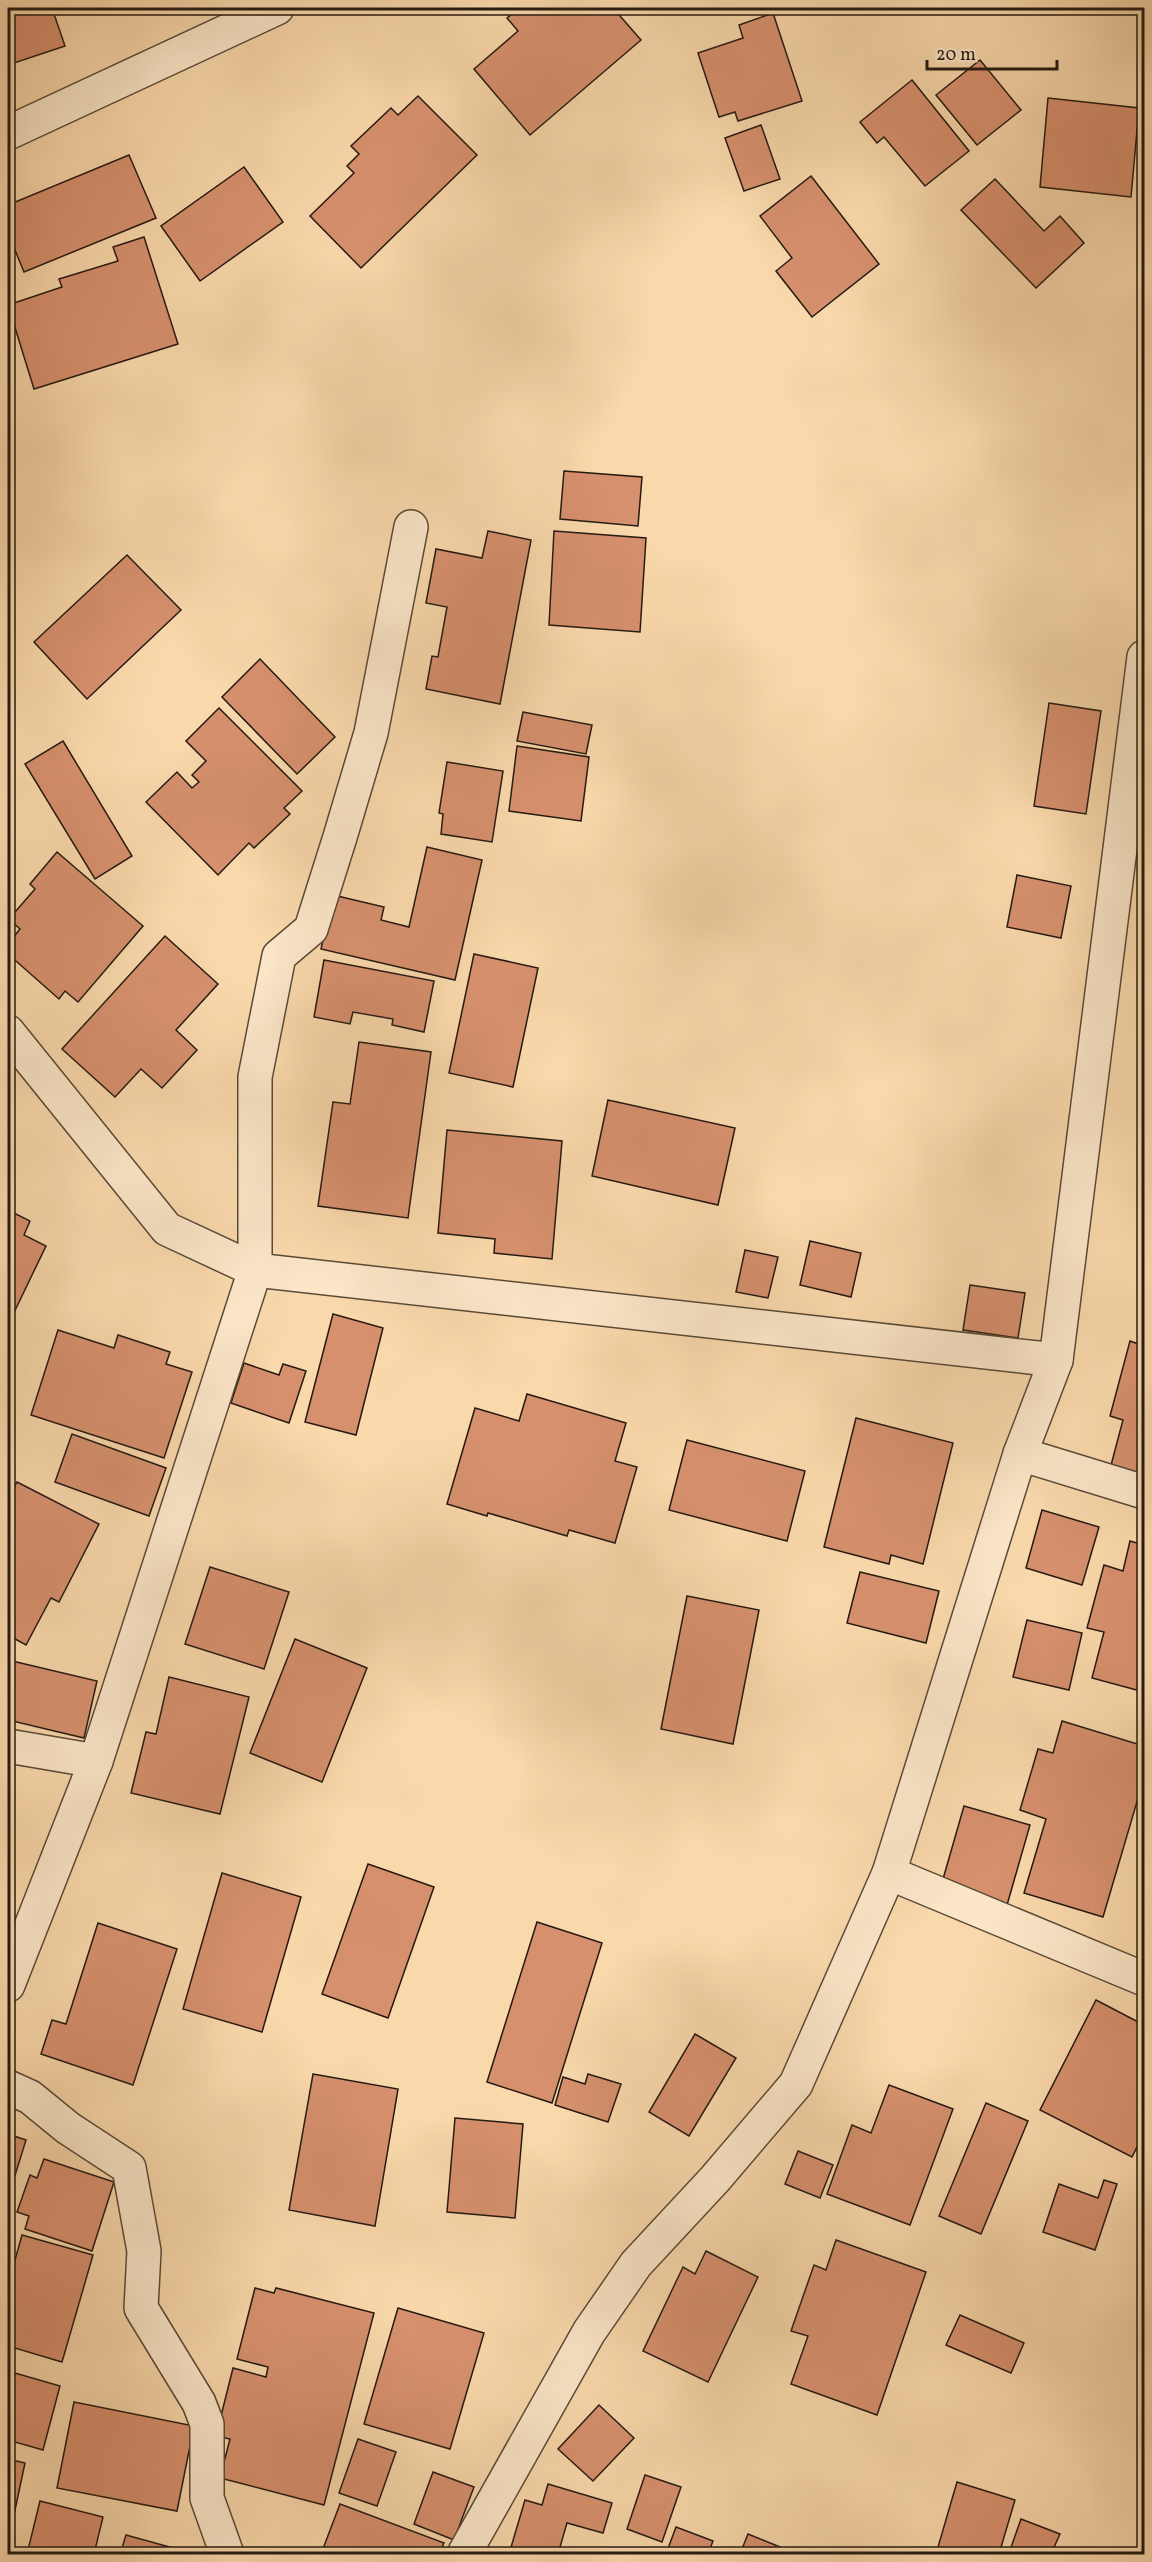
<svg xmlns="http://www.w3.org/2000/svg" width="1152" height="2562" viewBox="0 0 1152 2562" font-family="Vollkorn,serif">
  <rect width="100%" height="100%" fill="#f9d8ab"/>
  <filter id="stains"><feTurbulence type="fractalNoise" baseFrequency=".00333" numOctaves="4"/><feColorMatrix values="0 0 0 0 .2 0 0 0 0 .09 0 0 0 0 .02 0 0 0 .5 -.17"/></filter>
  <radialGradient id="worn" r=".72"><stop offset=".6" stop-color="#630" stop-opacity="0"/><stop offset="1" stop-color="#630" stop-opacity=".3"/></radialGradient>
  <g fill="#d7906e" stroke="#241a12" stroke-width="1.5">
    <path d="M8 8H52L65 46 8 65Z"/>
    <path d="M519 8H613L641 40 530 135 474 69 518 31 507 18Z"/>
    <path d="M773 13 802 101 738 121 735 112 719 117 698 53 743 38 739 25Z"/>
    <path d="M980 60 1021 110 977 145 936 95Z"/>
    <path d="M912 80 969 151 925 186 884 137 877 143 860 122Z"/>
    <path d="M418 96 477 155 361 268 310 216 354 173 347 166 359 154 351 146 391 108 398 115Z"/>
    <path d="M1048 98 1139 108 1131 197 1040 187Z"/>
    <path d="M761 125 780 179 744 191 725 138Z"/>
    <path d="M129 155 156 218 24 272 8 233V205Z"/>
    <path d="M244 167 283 222 200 281 161 226Z"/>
    <path d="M811 176 879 264 812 317 776 271 792 258 760 216Z"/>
    <path d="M995 179 1044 231 1060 216 1084 243 1036 288 961 210Z"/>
    <path d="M144 237 178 344 34 389 8 305 62 287 59 279 118 261 113 247Z"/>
    <path d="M564 471 642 477 638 526 560 519Z"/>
    <path d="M488 531 531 540 500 704 426 689 432 656 438 657 447 607 426 603 436 549 482 558Z"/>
    <path d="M554 531 646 538 640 632 549 625Z"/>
    <path d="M127 555 181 610 87 699 34 642Z"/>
    <path d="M260 659 335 737 297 774 222 697Z"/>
    <path d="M1049 703 1101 711 1086 814 1034 806Z"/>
    <path d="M219 708 302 791 284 808 290 814 254 848 249 843 218 875 146 802 177 772 192 788 199 782 192 775 206 761 186 741Z"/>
    <path d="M523 712 592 725 586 754 517 741Z"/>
    <path d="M63 741 132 856 95 879 25 764Z"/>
    <path d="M517 746 589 757 581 821 509 811Z"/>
    <path d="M447 762 503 771 492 842 441 834 443 814 439 813Z"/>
    <path d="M427 847 482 860 455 980 321 949 333 895 384 907 381 920 409 927Z"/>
    <path d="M57 852 143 926 78 1002 65 991 59 999 8 954V944L20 929 9 919 35 889 30 884Z"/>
    <path d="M1017 875 1071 886 1061 938 1007 927Z"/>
    <path d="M165 936 218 984 176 1030 197 1050 162 1088 141 1069 115 1097 62 1049Z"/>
    <path d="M474 954 538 968 513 1087 449 1073Z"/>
    <path d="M324 960 434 981 424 1032 392 1025 393 1019 353 1012 350 1024 314 1017Z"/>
    <path d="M359 1042 431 1052 408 1218 318 1206 333 1102 350 1104Z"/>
    <path d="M608 1100 735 1128 718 1205 592 1176Z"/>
    <path d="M447 1130 562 1141 552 1259 494 1253 495 1239 438 1233Z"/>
    <path d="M8 1210 30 1221 24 1235 46 1246 8 1325Z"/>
    <path d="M810 1241 861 1253 851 1297 800 1285Z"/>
    <path d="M745 1250 778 1257 768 1298 736 1292Z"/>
    <path d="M970 1285 1025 1293 1018 1338 963 1330Z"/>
    <path d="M333 1314 383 1328 356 1435 305 1422Z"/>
    <path d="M58 1330 114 1348 118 1335 170 1352 166 1364 192 1372 164 1458 31 1415Z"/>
    <path d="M1130 1341 1144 1346V1478L1110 1469 1123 1420 1110 1416Z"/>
    <path d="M244 1363 279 1375 283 1364 306 1371 289 1423 231 1403Z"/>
    <path d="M527 1394 626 1423 615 1461 637 1467 615 1543 569 1530 567 1536 488 1513 487 1516 447 1504 475 1408 519 1421Z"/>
    <path d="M856 1418 953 1443 923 1564 891 1555 889 1564 824 1547Z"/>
    <path d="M72 1434 166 1468 149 1516 55 1482Z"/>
    <path d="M687 1440 805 1471 787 1541 669 1510Z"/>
    <path d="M17 1482 99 1524 59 1602 51 1598 26 1645 8 1635V1499Z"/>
    <path d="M1042 1510 1099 1527 1082 1585 1026 1568Z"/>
    <path d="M1130 1541 1144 1545V1692L1092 1678 1104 1632 1087 1628 1104 1565 1123 1571Z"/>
    <path d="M210 1567 289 1592 264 1669 185 1644Z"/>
    <path d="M860 1572 939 1591 926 1643 847 1623Z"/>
    <path d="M687 1596 759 1610 733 1744 661 1729Z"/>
    <path d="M1027 1620 1082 1633 1069 1690 1013 1677Z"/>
    <path d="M295 1639 367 1668 322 1782 250 1753Z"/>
    <path d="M8 1660 97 1681 84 1738 8 1720Z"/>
    <path d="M169 1677 249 1697 220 1814 131 1793 146 1732 156 1734Z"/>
    <path d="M1062 1721 1144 1746V1778L1103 1917 1024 1893 1046 1819 1020 1810 1038 1749 1053 1753Z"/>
    <path d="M964 1806 1030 1825 1007 1905 941 1886Z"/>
    <path d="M368 1864 434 1887 388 2018 322 1994Z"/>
    <path d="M222 1873 301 1897 262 2032 183 2009Z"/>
    <path d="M537 1922 602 1943 552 2103 487 2082Z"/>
    <path d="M98 1923 177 1949 133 2085 41 2054 52 2020 66 2024Z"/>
    <path d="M1096 2000 1144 2025V2133L1132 2157 1040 2110Z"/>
    <path d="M695 2034 736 2058 689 2136 649 2112Z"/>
    <path d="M313 2074 398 2089 375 2226 289 2210Z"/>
    <path d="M588 2074 621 2084 608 2122 555 2105 563 2077 585 2084Z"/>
    <path d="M889 2085 953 2109 910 2225 827 2194 852 2125 871 2133Z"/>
    <path d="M986 2103 1028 2121 981 2234 939 2216Z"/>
    <path d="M455 2118 523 2124 515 2218 447 2212Z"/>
    <path d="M8 2134 26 2140 8 2198Z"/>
    <path d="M798 2151 833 2165 820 2198 785 2184Z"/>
    <path d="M44 2159 114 2182 92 2251 25 2229 29 2216 17 2212 30 2175 37 2178Z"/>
    <path d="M1104 2180 1117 2184 1095 2250 1043 2232 1059 2184 1098 2198Z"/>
    <path d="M22 2235 93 2255 62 2362 8 2346V2285Z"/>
    <path d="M836 2240 926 2272 877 2415 791 2384 808 2336 791 2331 814 2265 826 2270Z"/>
    <path d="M706 2251 758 2277 708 2382 643 2351 683 2267 695 2274Z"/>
    <path d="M255 2288 274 2293 276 2288 374 2313 324 2505 220 2478 230 2439 216 2436 233 2368 266 2377 268 2367 237 2359Z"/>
    <path d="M398 2308 484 2333 450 2449 364 2424Z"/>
    <path d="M960 2315 1024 2343 1011 2373 946 2345Z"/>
    <path d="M8 2371 60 2386 43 2450 8 2440Z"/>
    <path d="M74 2402 194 2426 177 2511 57 2488Z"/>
    <path d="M599 2405 634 2438 593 2481 558 2449Z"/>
    <path d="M358 2439 396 2452 377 2506 339 2493Z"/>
    <path d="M8 2459 25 2463 8 2543Z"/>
    <path d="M433 2472 474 2487 454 2540 414 2524Z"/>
    <path d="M645 2475 681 2487 662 2542 627 2529Z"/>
    <path d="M957 2482 1015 2500 999 2554H936Z"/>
    <path d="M548 2484 612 2503 603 2533 567 2523 560 2547 585 2554H509L525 2500 542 2505Z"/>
    <path d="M40 2501 103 2517 94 2554H27Z"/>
    <path d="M340 2504 444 2543 439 2554H321Z"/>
    <path d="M1021 2519 1060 2534 1051 2554 1009 2553Z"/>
    <path d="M676 2527 713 2541 708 2554H666Z"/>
    <path d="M748 2534 785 2549 783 2554H740Z"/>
    <path d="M126 2535 195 2554H120Z"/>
  </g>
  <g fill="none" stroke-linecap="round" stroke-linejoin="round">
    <g stroke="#594a38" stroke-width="36">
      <g id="minor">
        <path d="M8 133 277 8"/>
        <path d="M411 527 371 733 340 837 311 929 279 956 255 1077V1270L1056 1360"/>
        <path d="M8 1032 167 1229 255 1270 96 1761 8 1985"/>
        <path d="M1020 1454 1144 1492"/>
        <path d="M8 1746 96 1761"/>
        <path d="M889 1873 1144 1979"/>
        <path d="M8 2087 30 2097 68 2128 129 2168 144 2251 141 2308 199 2403 207 2424V2498L227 2554"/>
        <path d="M464 2554 589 2332 636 2264 715 2179 796 2084 889 1873 1020 1454 1056 1360 1144 657"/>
      </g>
    </g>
    <use href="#minor" stroke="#fbe6c8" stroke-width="33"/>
  </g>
  <rect width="1152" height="2562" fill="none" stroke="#f9d8ab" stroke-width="30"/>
  <rect x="9" y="9" width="1134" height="2544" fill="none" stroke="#241a12" stroke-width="3"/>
  <rect x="15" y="15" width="1122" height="2532" fill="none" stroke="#241a12" stroke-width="1.5"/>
  <path d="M927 60v9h130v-9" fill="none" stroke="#241a12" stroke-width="3"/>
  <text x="936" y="60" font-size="18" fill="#241a12" stroke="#fbe6c8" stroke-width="4.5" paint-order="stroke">20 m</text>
  <rect width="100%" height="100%" filter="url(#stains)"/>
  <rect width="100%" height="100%" fill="url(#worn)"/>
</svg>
